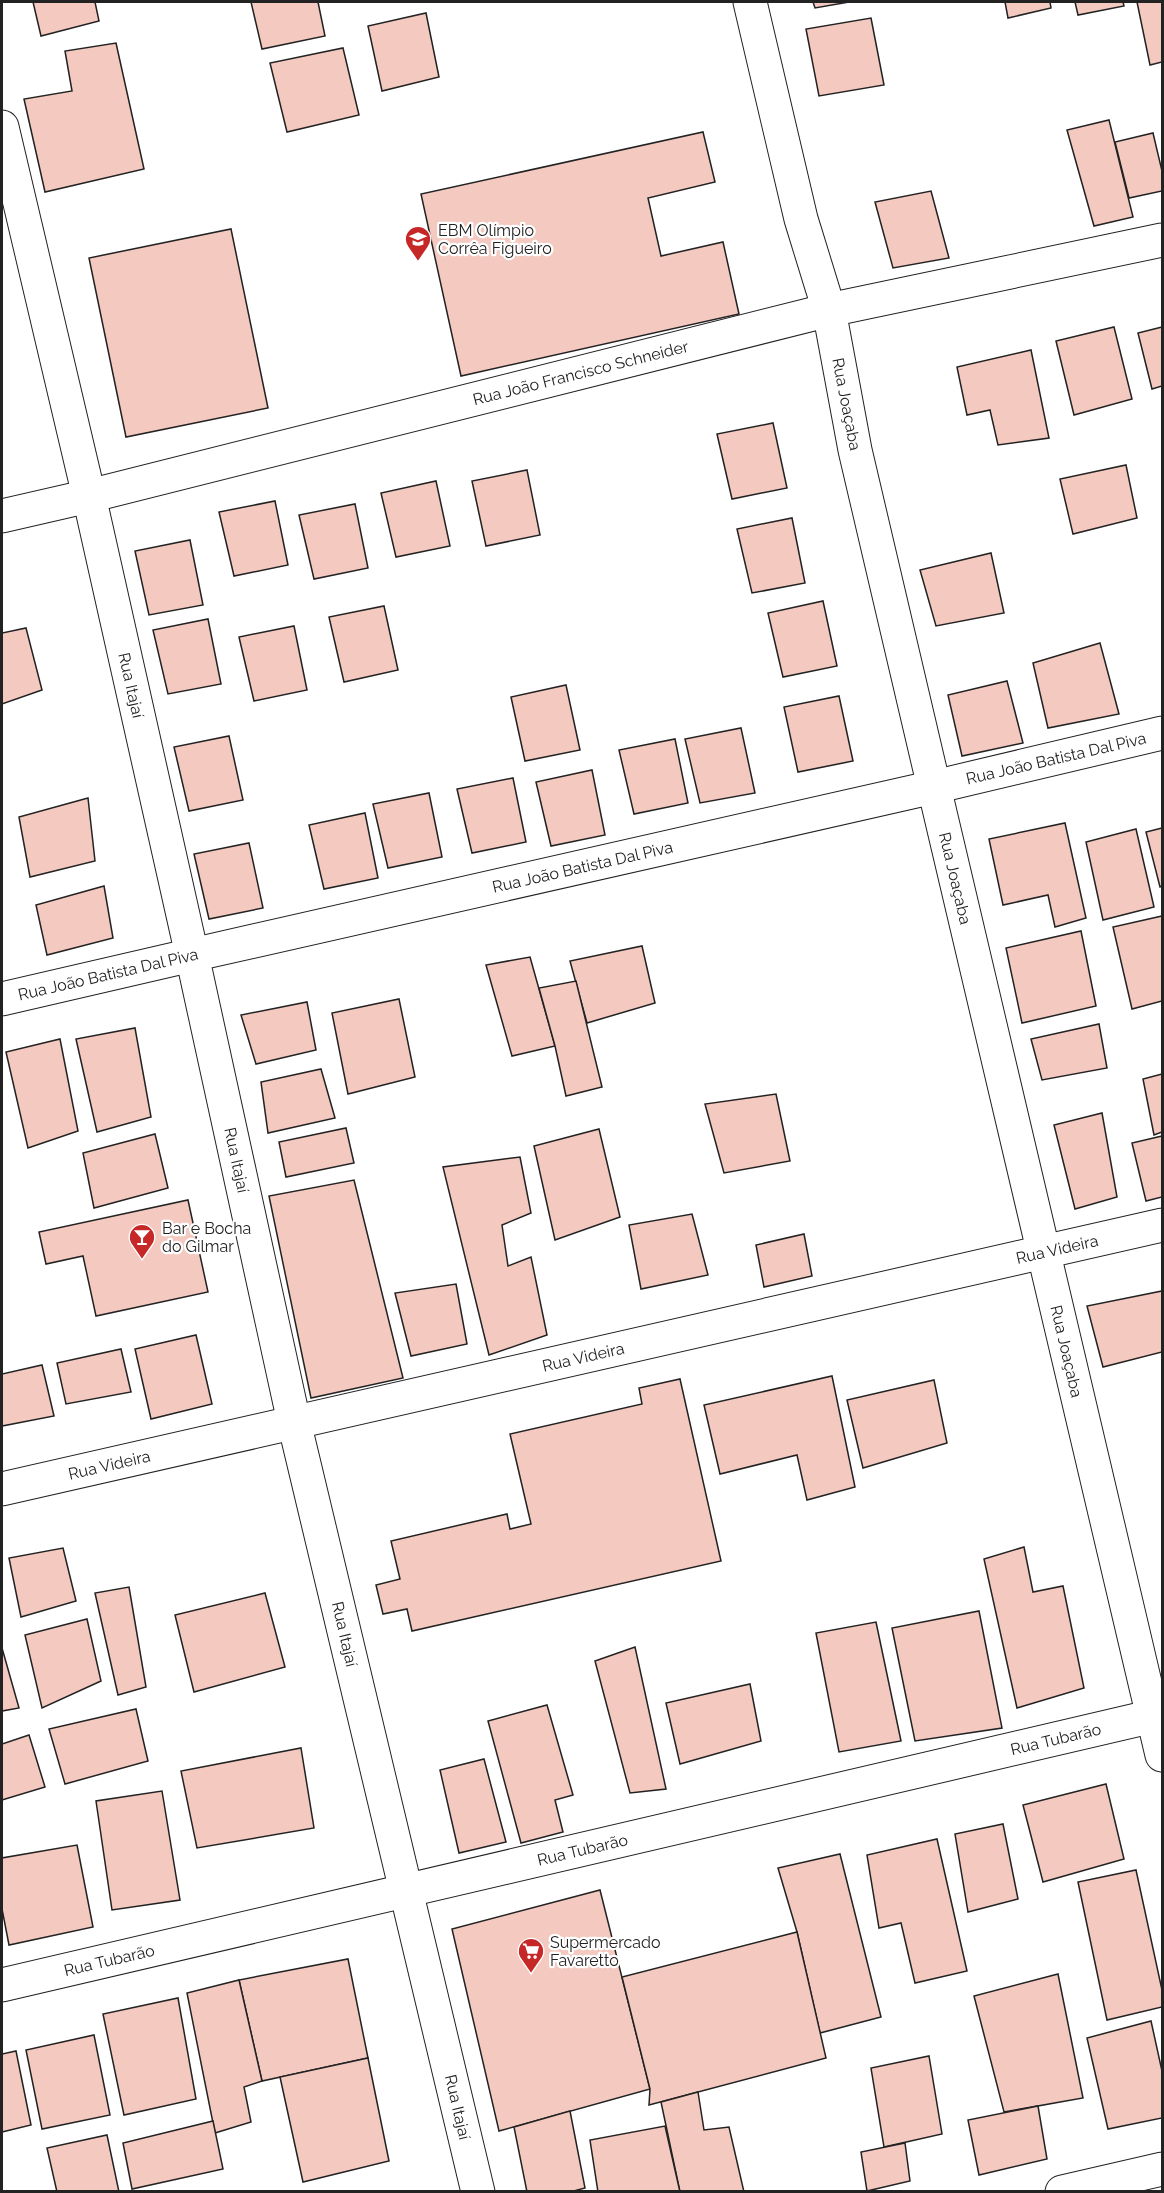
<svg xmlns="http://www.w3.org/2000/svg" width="1164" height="2193" viewBox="0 0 1164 2193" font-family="Raleway,sans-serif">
  <rect width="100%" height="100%" fill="#fff"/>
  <g fill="#f3c9c0" stroke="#222" stroke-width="1.5">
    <path d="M33 2H95L99 21 41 36Z"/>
    <path d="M251 2H318L325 36 262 49Z"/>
    <path d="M813 2H849L815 8Z"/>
    <path d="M1005 2H1050L1051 8 1008 18Z"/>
    <path d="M1075 2H1123L1124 6 1078 15Z"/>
    <path d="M1137 2H1162V62L1150 65Z"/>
    <path d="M426 13 439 77 382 91 368 26Z"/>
    <path d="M871 18 884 85 819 96 806 29Z"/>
    <path d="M116 43 144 169 45 192 24 99 72 91 65 51Z"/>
    <path d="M343 48 359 115 287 132 270 63Z"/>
    <path d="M1109 120 1133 217 1094 226 1067 130Z"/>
    <path d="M703 132 715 182 648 198 661 256 723 242 739 314 461 376 421 194Z"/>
    <path d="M1153 133 1162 171V191L1129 198 1115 142Z"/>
    <path d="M931 191 949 258 893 268 875 202Z"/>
    <path d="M231 229 268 408 126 437 89 258Z"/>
    <path d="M1114 327 1132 399 1074 415 1056 341Z"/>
    <path d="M1162 327V386L1152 389 1138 333Z"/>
    <path d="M1031 350 1049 438 998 445 990 410 967 415 957 367Z"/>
    <path d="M773 423 787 488 732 499 717 434Z"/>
    <path d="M1126 465 1137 518 1073 534 1060 479Z"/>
    <path d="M527 470 540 535 486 546 472 481Z"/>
    <path d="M436 481 450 546 396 557 381 493Z"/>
    <path d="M275 501 288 565 234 576 219 512Z"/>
    <path d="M355 504 368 568 314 579 299 515Z"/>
    <path d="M792 518 805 583 752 593 737 529Z"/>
    <path d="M190 540 203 605 149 615 135 551Z"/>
    <path d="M991 553 1004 613 936 626 920 570Z"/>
    <path d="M823 601 837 666 783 677 768 613Z"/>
    <path d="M384 606 398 670 344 682 329 617Z"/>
    <path d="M208 619 221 684 168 694 153 630Z"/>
    <path d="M294 626 307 690 254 701 239 637Z"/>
    <path d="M26 628 42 690 2 704V633Z"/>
    <path d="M1100 643 1119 714 1048 728 1033 663Z"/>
    <path d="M1007 681 1023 743 962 756 948 695Z"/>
    <path d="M566 685 580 750 525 761 511 697Z"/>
    <path d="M839 696 853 761 798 772 784 707Z"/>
    <path d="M741 728 755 793 700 803 685 739Z"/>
    <path d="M229 736 243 800 189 811 174 747Z"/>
    <path d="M675 739 688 803 634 814 619 750Z"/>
    <path d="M592 770 605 835 551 846 536 782Z"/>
    <path d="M513 778 526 842 472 853 457 789Z"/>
    <path d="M429 793 442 857 388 868 373 804Z"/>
    <path d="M88 798 95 861 30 877 19 817Z"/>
    <path d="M365 813 378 878 324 889 309 825Z"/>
    <path d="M1065 823 1086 918 1055 927 1048 895 1003 905 989 839Z"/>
    <path d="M1162 828V886L1160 887 1146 832Z"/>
    <path d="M1136 829 1154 907 1103 920 1086 842Z"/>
    <path d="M249 843 263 908 209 919 194 854Z"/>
    <path d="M104 886 113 938 47 955 36 905Z"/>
    <path d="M1162 916V1001L1132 1009 1113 927Z"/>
    <path d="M1081 931 1096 1006 1022 1023 1006 948Z"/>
    <path d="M642 946 655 1003 587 1023 570 961Z"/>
    <path d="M530 957 555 1046 512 1056 486 965Z"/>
    <path d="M576 981 602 1087 566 1096 555 1046 539 988Z"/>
    <path d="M399 999 415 1077 348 1094 332 1013Z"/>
    <path d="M307 1002 316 1050 256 1064 241 1015Z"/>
    <path d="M1099 1024 1107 1068 1042 1080 1031 1039Z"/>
    <path d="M135 1028 151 1117 97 1132 76 1039Z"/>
    <path d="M60 1039 78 1131 28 1148 6 1052Z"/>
    <path d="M321 1069 335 1118 268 1133 261 1082Z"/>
    <path d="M1162 1074V1132L1154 1135 1143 1079Z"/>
    <path d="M776 1094 790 1161 724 1173 705 1104Z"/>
    <path d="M1102 1113 1117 1197 1075 1209 1054 1125Z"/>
    <path d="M346 1128 354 1163 286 1177 279 1142Z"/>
    <path d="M599 1129 620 1217 555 1240 534 1146Z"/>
    <path d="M155 1134 168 1188 94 1208 83 1153Z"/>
    <path d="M1162 1136V1197L1146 1201 1132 1143Z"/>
    <path d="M520 1157 531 1213 502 1225 508 1266 531 1257 547 1335 489 1355 443 1167Z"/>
    <path d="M354 1180 403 1378 311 1398 269 1196Z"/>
    <path d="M188 1200 208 1292 96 1316 83 1256 46 1264 39 1232Z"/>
    <path d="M692 1214 708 1275 641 1289 629 1225Z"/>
    <path d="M804 1234 812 1276 764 1287 756 1245Z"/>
    <path d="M456 1284 467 1344 411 1356 395 1293Z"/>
    <path d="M1162 1291V1352L1103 1367 1087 1306Z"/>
    <path d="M196 1335 212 1404 151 1419 135 1349Z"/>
    <path d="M121 1349 131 1392 66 1404 57 1363Z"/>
    <path d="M42 1365 54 1416 2 1426V1374Z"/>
    <path d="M832 1376 855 1487 807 1500 797 1455 720 1474 704 1405Z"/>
    <path d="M680 1379 721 1561 412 1631 407 1609 383 1614 376 1585 400 1579 391 1541 507 1514 510 1529 531 1524 510 1434 642 1404 639 1388Z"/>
    <path d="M934 1380 947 1443 863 1468 847 1400Z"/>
    <path d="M1024 1547 1033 1592 1063 1586 1084 1688 1017 1708 984 1559Z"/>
    <path d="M63 1548 76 1601 21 1617 9 1558Z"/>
    <path d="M129 1587 146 1687 118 1695 95 1593Z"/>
    <path d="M265 1593 285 1667 194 1692 175 1615Z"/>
    <path d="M979 1611 1002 1728 915 1741 892 1628Z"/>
    <path d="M87 1619 101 1681 42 1708 25 1635Z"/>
    <path d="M876 1622 901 1741 839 1752 816 1633Z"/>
    <path d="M635 1647 666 1789 630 1793 595 1661Z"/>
    <path d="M2 1648 19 1708 2 1711Z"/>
    <path d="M750 1684 761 1741 680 1764 666 1703Z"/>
    <path d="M547 1705 573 1795 555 1800 563 1832 521 1843 488 1721Z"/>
    <path d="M136 1709 148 1761 65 1784 49 1729Z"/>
    <path d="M29 1735 45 1787 2 1800V1744Z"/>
    <path d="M301 1748 314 1828 197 1848 181 1771Z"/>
    <path d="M484 1759 506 1842 459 1853 440 1770Z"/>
    <path d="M1106 1784 1124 1859 1043 1882 1023 1805Z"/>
    <path d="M162 1791 180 1900 112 1910 96 1801Z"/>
    <path d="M1003 1824 1018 1899 968 1912 955 1834Z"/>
    <path d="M937 1839 967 1971 915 1983 901 1923 879 1928 867 1855Z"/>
    <path d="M77 1845 93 1927 9 1945 2 1909V1858Z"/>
    <path d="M840 1854 881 2017 820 2033 797 1932 778 1868Z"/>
    <path d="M1136 1870 1162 1990V2007L1107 2020 1078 1882Z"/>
    <path d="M600 1890 650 2089 499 2131 452 1929Z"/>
    <path d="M797 1932 826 2058 649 2105 650 2089 622 1977Z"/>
    <path d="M348 1959 368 2058 262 2081 239 1980Z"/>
    <path d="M1058 1974 1083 2098 1004 2112 974 1996Z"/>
    <path d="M239 1980 262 2081 244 2087 251 2122 215 2133 187 1993Z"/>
    <path d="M178 1998 196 2099 124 2115 103 2014Z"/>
    <path d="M1151 2021 1162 2071V2118L1108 2129 1087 2038Z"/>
    <path d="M94 2035 110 2115 42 2129 26 2050Z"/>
    <path d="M16 2051 31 2125 2 2132V2054Z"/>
    <path d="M929 2056 942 2134 884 2147 871 2068Z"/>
    <path d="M368 2058 389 2161 303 2182 280 2077Z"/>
    <path d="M698 2092 704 2130 729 2127 744 2192H680L661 2102Z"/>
    <path d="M1038 2106 1047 2159 979 2175 968 2120Z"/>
    <path d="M570 2111 585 2188 570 2192H527L514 2127Z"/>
    <path d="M213 2121 223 2169 132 2189 123 2143Z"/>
    <path d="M665 2126 680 2192H598L590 2140Z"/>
    <path d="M107 2135 119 2192H57L47 2148Z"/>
    <path d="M905 2143 910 2181 867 2191 861 2152Z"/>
  </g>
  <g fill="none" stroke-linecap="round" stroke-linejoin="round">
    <g stroke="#222" stroke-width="35">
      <g id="street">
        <path id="s1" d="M2 127 89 496 192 955 2 999"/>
        <path id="s2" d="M2 516 89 496 829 310 1162 240"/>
        <path id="s3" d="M1162 733 934 787 1162 1755"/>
        <path id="s4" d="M2 1489 1162 1225"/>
        <path id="s5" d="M2 1985 1162 1714"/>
        <path d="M1062 2192 1162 2169"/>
      </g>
    </g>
    <g stroke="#222" stroke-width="35">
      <g id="secondary">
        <path id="s6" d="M478 2192 294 1422 192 955 934 787 855 450 829 310 801 219 750 2"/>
      </g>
    </g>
    <use href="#street" stroke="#fff" stroke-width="33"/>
    <use href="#secondary" stroke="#fff" stroke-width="33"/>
  </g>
  <defs>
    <g id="school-pin" transform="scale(1.35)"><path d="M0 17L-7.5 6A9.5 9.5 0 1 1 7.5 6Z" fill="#c62828" stroke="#fff"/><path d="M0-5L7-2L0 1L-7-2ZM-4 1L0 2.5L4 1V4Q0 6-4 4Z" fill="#fff"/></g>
    <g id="bar-pin" transform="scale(1.35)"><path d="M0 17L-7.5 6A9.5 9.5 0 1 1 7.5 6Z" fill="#c62828" stroke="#fff"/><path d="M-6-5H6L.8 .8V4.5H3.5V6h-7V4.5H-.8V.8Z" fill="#fff"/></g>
    <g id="supermarket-pin" transform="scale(1.35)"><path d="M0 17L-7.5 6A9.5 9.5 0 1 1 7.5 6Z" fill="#c62828" stroke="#fff"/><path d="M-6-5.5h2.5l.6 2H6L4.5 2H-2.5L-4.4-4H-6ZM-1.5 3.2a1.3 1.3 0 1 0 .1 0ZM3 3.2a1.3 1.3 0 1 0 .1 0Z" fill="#fff"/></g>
  </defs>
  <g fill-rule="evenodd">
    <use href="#school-pin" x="418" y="239"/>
    <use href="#bar-pin" x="142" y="1237"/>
    <use href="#supermarket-pin" x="531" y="1951"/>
  </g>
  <g text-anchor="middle" stroke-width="4.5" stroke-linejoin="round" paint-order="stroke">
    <g font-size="16" fill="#222" stroke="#fff" text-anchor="start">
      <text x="438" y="236">EBM Olímpio<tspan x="438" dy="18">Corrêa Figueiro</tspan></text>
      <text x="162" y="1234">Bar e Bocha<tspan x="162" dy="18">do Gilmar</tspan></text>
      <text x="550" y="1948">Supermercado<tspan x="550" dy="18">Favaretto</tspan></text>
    </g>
    <g font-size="16" fill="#222" stroke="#fff">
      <text dy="6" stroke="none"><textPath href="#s2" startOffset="596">Rua João Francisco Schneider</textPath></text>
      <text transform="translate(847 404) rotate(79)" y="6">Rua Joaçaba</text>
      <text dy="6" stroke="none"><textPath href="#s1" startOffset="573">Rua Itajaí</textPath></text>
      <text transform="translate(1056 758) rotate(-13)" y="6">Rua João Batista Dal Piva</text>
      <text dy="6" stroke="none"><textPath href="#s6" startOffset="1670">Rua João Batista Dal Piva</textPath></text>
      <text dy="6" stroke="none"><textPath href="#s3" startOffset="328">Rua Joaçaba</textPath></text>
      <text transform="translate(108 974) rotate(-13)" y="6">Rua João Batista Dal Piva</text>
      <text transform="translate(237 1160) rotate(78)" y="6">Rua Itajaí</text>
      <text dy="6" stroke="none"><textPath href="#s4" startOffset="1082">Rua Videira</textPath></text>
      <text dy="6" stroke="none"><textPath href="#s3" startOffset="814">Rua Joaçaba</textPath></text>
      <text dy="6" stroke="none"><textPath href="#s4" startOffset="596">Rua Videira</textPath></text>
      <text dy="6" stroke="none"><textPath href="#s4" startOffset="110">Rua Videira</textPath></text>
      <text transform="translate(345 1634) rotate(77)" y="6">Rua Itajaí</text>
      <text dy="6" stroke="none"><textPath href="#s5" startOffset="1082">Rua Tubarão</textPath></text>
      <text dy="6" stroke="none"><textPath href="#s5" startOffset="596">Rua Tubarão</textPath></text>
      <text dy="6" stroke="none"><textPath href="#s5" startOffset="110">Rua Tubarão</textPath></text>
      <text transform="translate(458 2107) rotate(77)" y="6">Rua Itajaí</text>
    </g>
  </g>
  <rect width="1164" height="2193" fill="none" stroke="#222222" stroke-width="6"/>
</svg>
